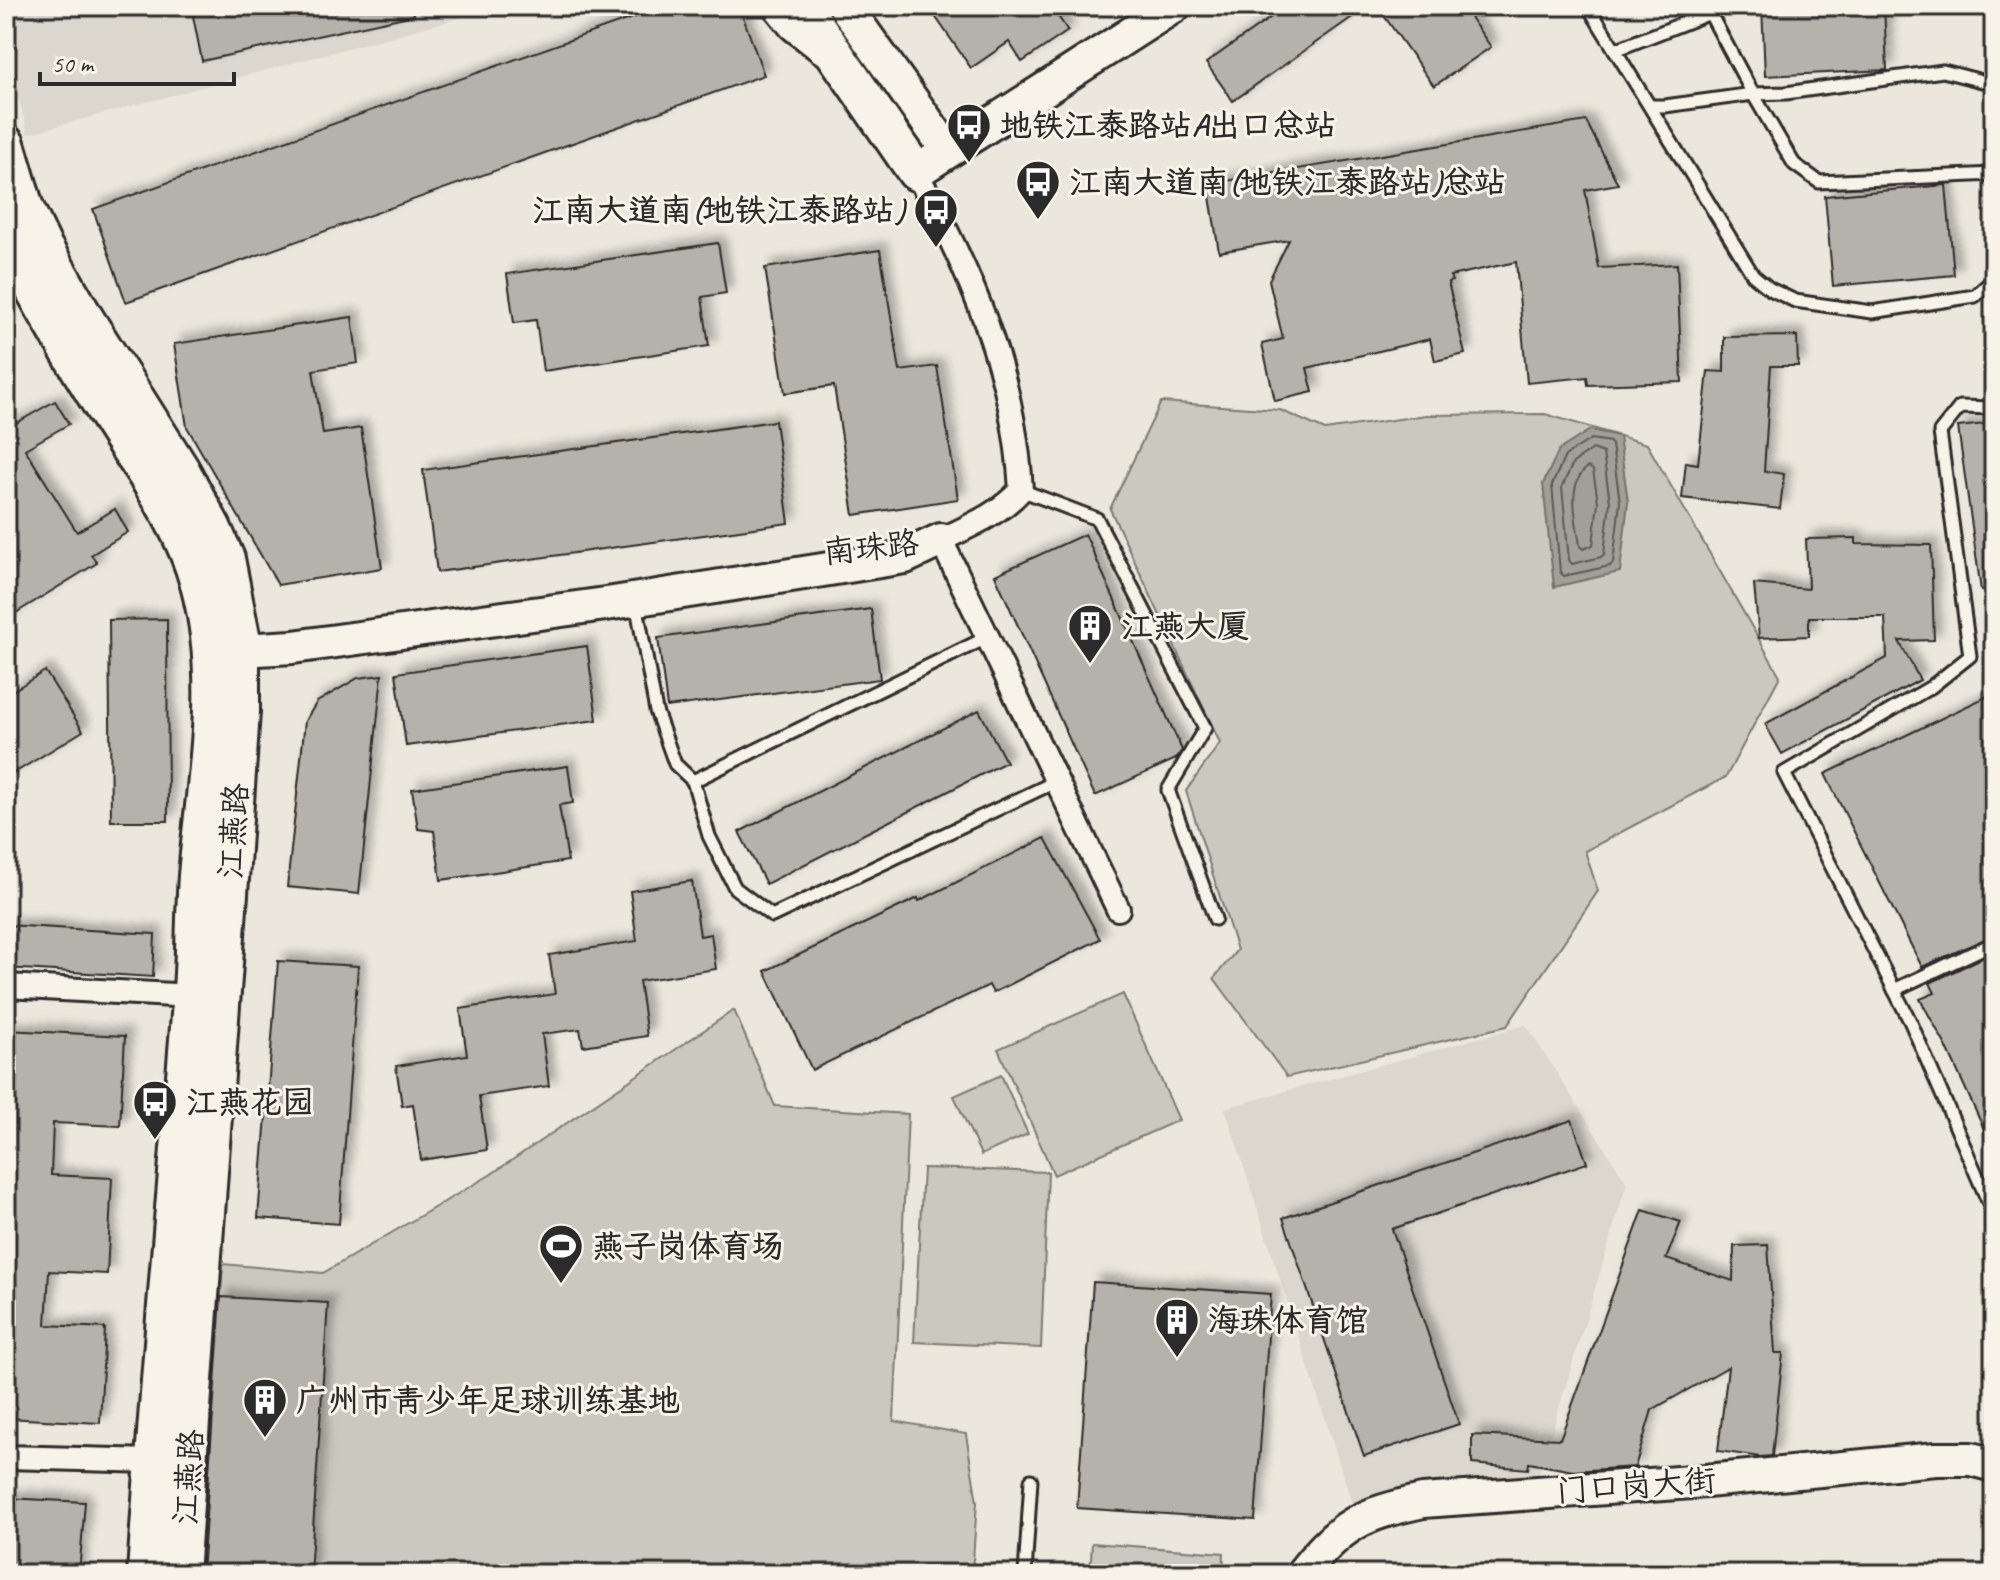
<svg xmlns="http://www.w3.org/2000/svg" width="2000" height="1580" viewBox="0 0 2000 1580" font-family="Caveat,'LXGW WenKai TC',sans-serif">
  <defs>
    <filter id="shadow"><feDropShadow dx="7" dy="-7" stdDeviation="4" flood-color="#0004"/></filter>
  </defs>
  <rect width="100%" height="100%" fill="#ebe7dd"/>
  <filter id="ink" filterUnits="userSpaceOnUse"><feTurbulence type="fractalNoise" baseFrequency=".0125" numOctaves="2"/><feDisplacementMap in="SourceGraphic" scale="16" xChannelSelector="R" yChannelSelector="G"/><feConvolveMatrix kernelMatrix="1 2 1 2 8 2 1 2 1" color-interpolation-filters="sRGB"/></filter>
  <g filter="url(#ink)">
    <g fill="#dbd7ce">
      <path d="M6 6H504L28 134 6 50Z"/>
      <path d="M1526 1025 1627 1183 1537 1481 1353 1506 1225 1108Z"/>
    </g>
    <g fill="#cbc8bf" stroke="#7b7a75" stroke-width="2">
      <path d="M1161 402 1280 410 1325 430 1426 415 1545 414 1647 444 1780 676 1726 777 1585 851 1598 891 1507 1026 1287 1077 1214 978 1237 950 1186 791 1220 743 1110 509Z"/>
      <path d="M1123 994 1179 1120 1054 1175 998 1049Z"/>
      <path d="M734 1010 775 1106 908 1114 894 1421 966 1434 977 1502 972 1574H202L223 1264 323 1273 490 1175Z"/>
      <path d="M1001 1075 1028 1134 981 1155 954 1096Z"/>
      <path d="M923 1168 1048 1172 1041 1348 914 1342Z"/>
      <path d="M1092 1543 1224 1553 1223 1574H1090Z"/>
    </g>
    <path fill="#a29f98" stroke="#72716c" stroke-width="2" d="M1590 430 1619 436 1628 502 1620 572 1554 587 1543 484 1559 450Z"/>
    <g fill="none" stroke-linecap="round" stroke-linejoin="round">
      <g stroke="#5b5957" stroke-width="2">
        <path d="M1591 439 1610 442 1612 445 1620 502 1613 563 1610 566 1564 576 1560 572 1552 485 1565 456Z"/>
        <path d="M1593 449 1603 453 1610 502 1604 554 1601 557 1572 564 1569 560 1562 487 1573 463Z"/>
        <path d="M1588 467 1593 470 1598 502 1593 545 1583 549 1580 546C1577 522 1565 484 1588 467Z"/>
      </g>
    </g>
    <g fill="#b5b2ab" stroke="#2b2b2b" stroke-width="2" filter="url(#shadow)">
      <path d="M191 6H413L414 15 202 61Z"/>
      <path d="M666 6H739L764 75 126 302 93 209Z"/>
      <path d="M928 6H1051L1068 31 1022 62 1009 42 971 68Z"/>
      <path d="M1287 6H1368L1233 101 1206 63Z"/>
      <path d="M1377 6H1462L1491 47 1434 86Z"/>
      <path d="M1762 6H1884L1887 70 1765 76Z"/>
      <path d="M1586 121 1618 184 1585 190 1599 268 1677 264 1682 382 1588 385 1587 377 1527 383 1516 262 1450 276 1452 281 1448 282 1465 354 1435 361 1430 339 1307 368 1313 392 1275 401 1262 344 1283 339 1269 280 1289 240 1219 252 1208 184Z"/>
      <path d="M1946 185 1954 275 1833 286 1825 196Z"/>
      <path d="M718 243 726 293 702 297 709 346 543 371 536 320 514 323 507 274Z"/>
      <path d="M880 250 900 371 937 366 958 499 854 515 834 386 785 393 765 268Z"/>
      <path d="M352 317 358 363 313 370 323 434 361 428 382 568 278 585 187 427 174 344Z"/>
      <path d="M1797 336 1798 366H1771L1764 471 1784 474 1780 509 1682 498 1686 462 1698 464 1708 371 1724 372V337Z"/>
      <path d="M55 401 69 424 25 449 77 532 115 509 128 532 91 555 97 563 6 619V419L11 426Z"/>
      <path d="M775 421 789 523 437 572 423 470Z"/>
      <path d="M1994 423V590L1981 591 1958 427Z"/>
      <path d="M1085 534 1182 750 1176 759 1095 796 995 575Z"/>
      <path d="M1856 538V544L1931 545 1934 640 1899 641 1920 680 1782 754 1765 724 1887 658 1885 617H1809V636L1759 638 1754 584 1808 589 1806 539Z"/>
      <path d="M871 609 880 679 667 707 658 638Z"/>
      <path d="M167 619 168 821H111L109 620Z"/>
      <path d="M587 646 597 720 406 746 396 673Z"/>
      <path d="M45 671 83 731 6 778V695Z"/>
      <path d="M382 675 359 894 287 887 305 721 317 702 358 678Z"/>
      <path d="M1994 693V935L1922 967 1825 774Z"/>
      <path d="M979 710 1006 762 766 884 739 832Z"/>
      <path d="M568 766 573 803 559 805 568 861 441 880 434 831 418 829 412 789Z"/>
      <path d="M1045 838 1100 939 993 993 989 985 812 1070 765 971 918 898 919 901Z"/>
      <path d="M692 881 700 936 711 934 716 969 639 981 647 1036 583 1046 580 1029 542 1034 549 1086 479 1096 487 1150 421 1160 413 1104 402 1106 396 1066 467 1055 460 1009 555 994 549 955 637 941 630 891Z"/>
      <path d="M6 925 155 934 153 977 6 968Z"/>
      <path d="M1994 952V1151L1946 1046 1920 999 1935 993 1930 983Z"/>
      <path d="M278 961 358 966 339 1224 258 1218Z"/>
      <path d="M6 1030 125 1036 120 1126 53 1123 51 1175 112 1178 107 1274 49 1271 46 1325 105 1328 100 1423 6 1418Z"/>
      <path d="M1572 1120 1587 1163 1392 1229 1459 1424 1364 1456 1283 1218Z"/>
      <path d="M1643 1210 1681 1222 1666 1259 1733 1281 1734 1246 1768 1245 1775 1353H1783L1772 1456 1760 1457 1718 1451 1728 1367 1652 1410 1635 1467 1573 1471 1529 1463 1528 1469 1472 1464V1435L1560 1439Z"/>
      <path d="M1093 1282 1271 1294 1255 1520 1077 1508Z"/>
      <path d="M221 1297 328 1303 310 1574H202Z"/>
      <path d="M6 1498 85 1502 79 1574H6Z"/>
    </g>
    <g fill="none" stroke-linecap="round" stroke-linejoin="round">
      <g stroke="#2b2b2b" stroke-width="17">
        <g id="lane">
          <path d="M1588 6 1753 275 1770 289 1795 301 1872 312 1975 296 1994 279"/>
          <path d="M1706 6 1753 94 1786 93 1943 71 1982 81"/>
          <path d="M1615 50 1710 13"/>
          <path d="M1650 106H1665L1753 94 1794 164 1819 182 1994 174"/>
          <path d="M1994 408 1960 407 1940 432 1970 656 1931 687 1784 773 1911 1023 1994 1215"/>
          <path d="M1021 490 1097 519 1205 728 1168 790 1215 919"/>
          <path d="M636 602 656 711 675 764 693 781 988 637"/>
          <path d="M693 781 709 836 735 888 772 916 1057 781"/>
          <path d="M1894 990 1994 943"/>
          <path d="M1025 1574 1031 1480"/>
        </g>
      </g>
      <g stroke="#2b2b2b" stroke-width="28">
        <g id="street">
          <path d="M773 6 791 28 821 52"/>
          <path d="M916 172C972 275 1014 371 1021 490 999 514 970 526 941 540L1118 909"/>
          <path d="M6 986 192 996"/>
          <path d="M6 1457 153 1461"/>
        </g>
      </g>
      <g stroke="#2b2b2b" stroke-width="38">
        <g id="secondary">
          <path d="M845 6 948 151"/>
          <path d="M916 172 1174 6"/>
          <path d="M215 645 242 650 293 647 613 603 905 557 941 540"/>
          <path d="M1302 1574C1340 1524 1363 1514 1423 1501L1706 1481 1936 1459H1971L1994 1465"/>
        </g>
      </g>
      <g stroke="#2b2b2b" stroke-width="42">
        <g id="primary">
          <path d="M802 6 916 172"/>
          <path d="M6 144 25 208 42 244 86 320 181 470 212 527 226 559 241 636V711L229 894 180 1574"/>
          <path d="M6 236C38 301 75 363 114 425 146 476 183 524 199 584 226 683 205 776 197 876 194 918 195 960 191 1002 176 1193 158 1383 146 1574"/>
        </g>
      </g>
      <use href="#lane" stroke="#f7f3e8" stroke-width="11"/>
      <use href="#street" stroke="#f7f3e8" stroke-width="22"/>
      <use href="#secondary" stroke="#f7f3e8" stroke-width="32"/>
      <use href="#primary" stroke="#f7f3e8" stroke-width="36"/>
    </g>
  </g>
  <defs>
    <g id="bus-pin" transform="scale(2.3)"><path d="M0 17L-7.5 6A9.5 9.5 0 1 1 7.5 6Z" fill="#2b2b2b" stroke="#f7f3e8"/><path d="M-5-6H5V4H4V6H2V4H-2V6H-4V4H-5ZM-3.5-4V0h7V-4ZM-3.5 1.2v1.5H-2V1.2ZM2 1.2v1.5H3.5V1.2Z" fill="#fff"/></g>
    <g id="building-pin" transform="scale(2.3)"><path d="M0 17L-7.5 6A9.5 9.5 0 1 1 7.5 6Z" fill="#2b2b2b" stroke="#f7f3e8"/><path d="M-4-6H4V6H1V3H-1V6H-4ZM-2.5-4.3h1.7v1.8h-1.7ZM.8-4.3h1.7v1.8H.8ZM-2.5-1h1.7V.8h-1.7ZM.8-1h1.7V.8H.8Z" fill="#fff"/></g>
    <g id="stadium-pin" transform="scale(2.3)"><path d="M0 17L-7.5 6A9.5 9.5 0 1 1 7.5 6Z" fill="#2b2b2b" stroke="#f7f3e8"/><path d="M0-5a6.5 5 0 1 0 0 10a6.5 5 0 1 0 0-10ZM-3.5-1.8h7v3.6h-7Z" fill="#fff"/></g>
  </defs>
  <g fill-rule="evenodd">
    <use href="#bus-pin" x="969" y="125"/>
    <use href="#bus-pin" x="1038" y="182"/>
    <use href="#bus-pin" x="936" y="210"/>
    <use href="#building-pin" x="1090" y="626"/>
    <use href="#bus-pin" x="155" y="1102"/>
    <use href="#stadium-pin" x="561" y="1246"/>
    <use href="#building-pin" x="1177" y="1320"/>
    <use href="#building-pin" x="265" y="1400"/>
  </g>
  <g text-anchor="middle" stroke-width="6" stroke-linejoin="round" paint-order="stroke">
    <g font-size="32" font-weight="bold" fill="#2b2b2b" stroke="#f7f3e8" text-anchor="start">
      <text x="1000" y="136">地铁江泰路站A出口总站</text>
      <text x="1069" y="193">江南大道南(地铁江泰路站)总站</text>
      <text x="905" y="221" text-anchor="end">江南大道南(地铁江泰路站)</text>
      <text x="1121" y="637">江燕大厦</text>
      <text x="186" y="1113">江燕花园</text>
      <text x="592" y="1257">燕子岗体育场</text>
      <text x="1208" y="1331">海珠体育馆</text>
      <text x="296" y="1411">广州市青少年足球训练基地</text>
    </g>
    <g font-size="32" fill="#2b2b2b" stroke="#f7f3e8">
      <text transform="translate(871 547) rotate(-6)" y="11">南珠路</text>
      <text transform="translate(233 831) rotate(-86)" y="11">江燕路</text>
      <text transform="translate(188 1477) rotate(-86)" y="11">江燕路</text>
      <text transform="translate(1636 1485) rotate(-4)" y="11">门口岗大街</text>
    </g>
  </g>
  <rect width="2000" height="1580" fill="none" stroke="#f7f3e8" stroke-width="32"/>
  <rect x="16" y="16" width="1968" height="1548" fill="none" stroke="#2b2b2b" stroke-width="3" filter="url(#ink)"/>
  <path d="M40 72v12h194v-12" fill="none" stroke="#2b2b2b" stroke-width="4"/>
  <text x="52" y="72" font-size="24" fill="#2b2b2b" stroke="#f7f3e8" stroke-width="6" paint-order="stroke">50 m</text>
</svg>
